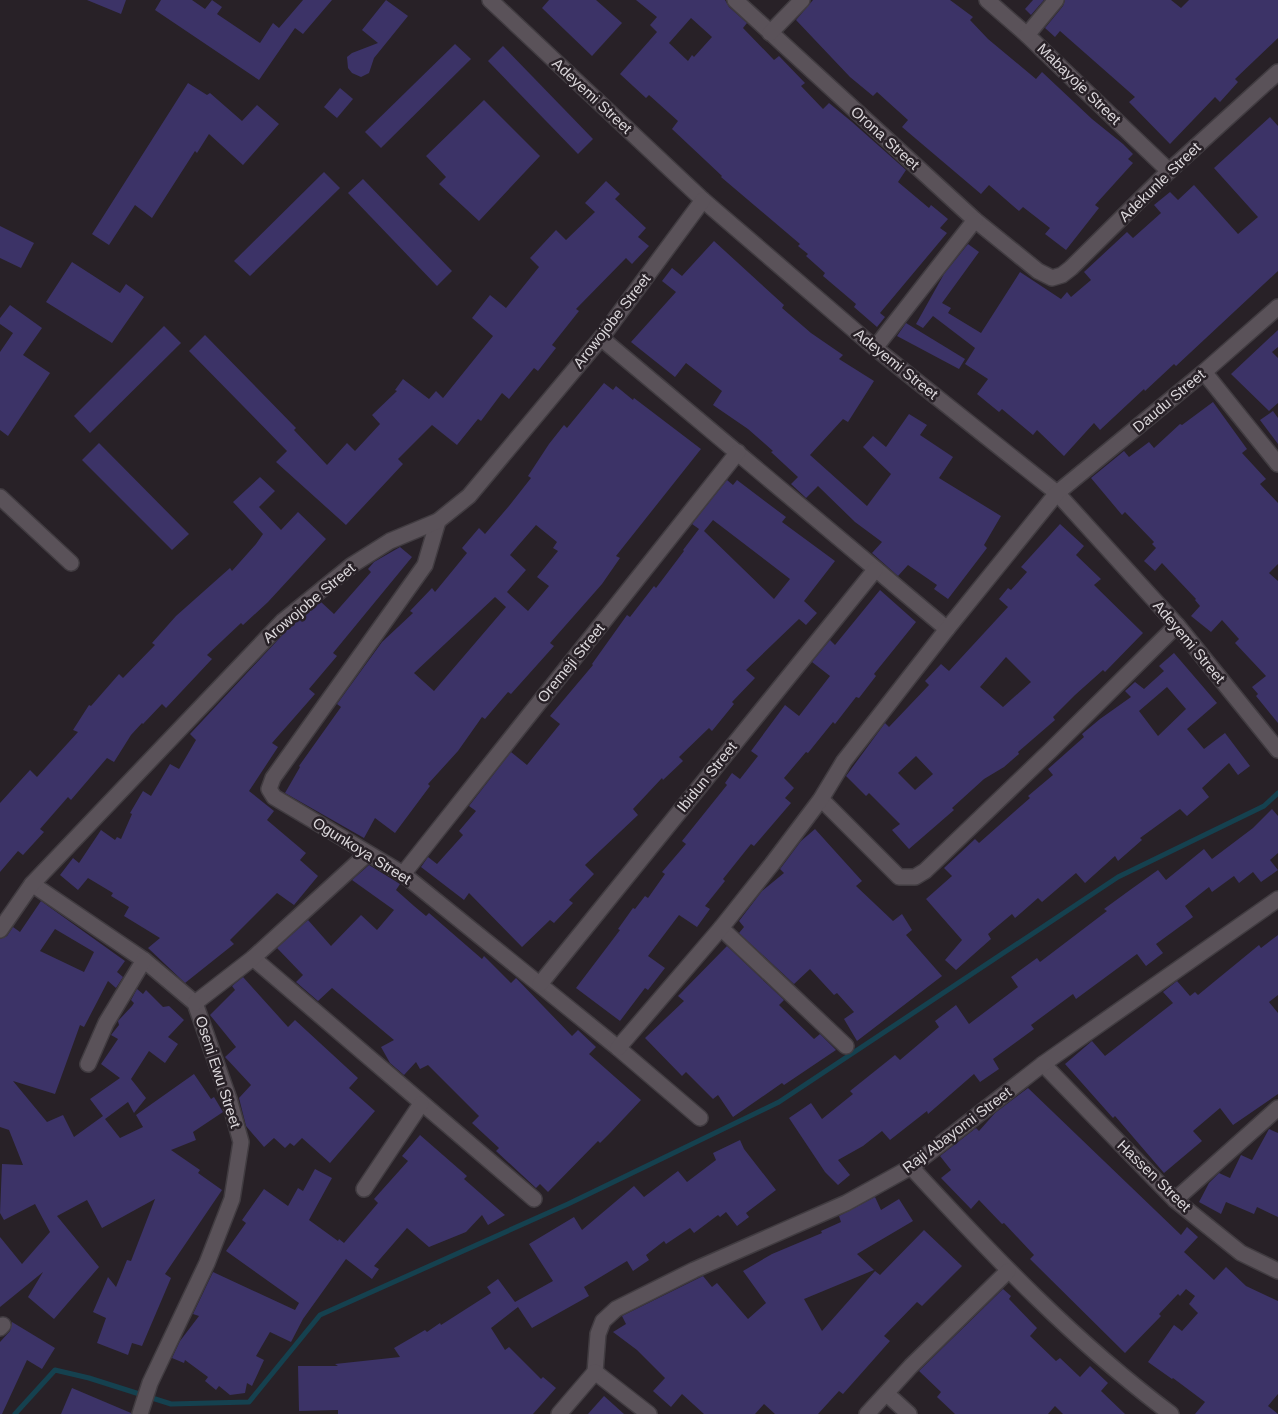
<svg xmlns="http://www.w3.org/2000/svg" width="1278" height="1414" viewBox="0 0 1278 1414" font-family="Arial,sans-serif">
  <rect width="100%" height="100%" fill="#282127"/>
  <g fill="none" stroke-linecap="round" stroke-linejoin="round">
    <path stroke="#15414f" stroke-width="5" d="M15 1414 55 1370 89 1378 171 1404 249 1402 320 1315 568 1204 779 1102 1118 877 1264 806 1278 793"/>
  </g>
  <g fill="#3c3367" fill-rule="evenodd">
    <path d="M87 0H126L121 14Z"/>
    <path d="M161 0H192L205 9 212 0 222 7 217 14 260 43 273 23 279 28 303 0H332L303 34 295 28 259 80 155 10Z"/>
    <path d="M386 0 408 16 374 58 369 73 361 77 352 73 348 68 347 57 352 53 378 43 362 30Z"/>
    <path d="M549 0H596L622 23 592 56 542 8Z"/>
    <path d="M636 0H725L729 7 747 23 743 28 774 60 779 56 805 83 801 86 823 109 829 103 852 122 906 170 898 182 929 208 931 205 948 219 940 228 947 233 880 313 885 317 877 327 854 307 856 304 823 276 825 273 806 256 808 254 798 246 800 244 721 177 722 176 672 129 678 121 649 95 646 98 620 74 657 32 650 25 657 17ZM691 18 712 37 694 57 692 55 688 61 669 43Z"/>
    <path d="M813 0H950L973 17 970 20 988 39 1036 79 1042 72 1092 119 1123 144 1133 154 1128 159 1133 163 1095 205 1099 208 1066 250 1045 234 1050 228 1023 207 1019 211 989 185 981 194 902 127 908 120 877 92 873 96 850 77 796 20Z"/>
    <path d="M1033 0H1044L1031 15 1025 9Z"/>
    <path d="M1065 0H1171L1181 8 1189 0H1278V38L1235 79 1238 82 1220 102 1215 97 1170 144 1129 102 1135 97 1060 31 1055 37 1045 28 1063 6Z"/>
    <path d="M455 44 471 59 381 148 365 132Z"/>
    <path d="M503 46 593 139 578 154 488 61Z"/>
    <path d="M188 83 207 95 210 93 242 121 257 105 279 124 243 165 209 134 197 153 195 151 152 218 135 205 109 245 92 234Z"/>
    <path d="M340 88 353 99 337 118 324 107Z"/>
    <path d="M484 100 540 156 479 221 439 184 446 177 426 156Z"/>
    <path d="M1270 117 1278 126V271L1176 366 1174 364 1145 391 1144 389 1100 430 1094 423 1064 456 1037 430 1033 435 1002 409 999 412 977 394 988 379 965 364 975 348 933 316 923 328 916 324 944 274 968 244 979 252 942 303 951 308 948 313 981 333 1020 272 1061 299 1067 292 1071 297 1091 280 1084 272 1127 232 1133 238 1161 213 1154 205 1170 192 1178 200 1194 185 1238 234 1258 217 1214 168Z"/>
    <path d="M324 172 340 188 250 276 234 261Z"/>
    <path d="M363 179 452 271 437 286 348 193Z"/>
    <path d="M606 181 620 194 615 199 646 228 638 237 649 246 632 264 626 258 576 309 579 311 552 345 556 348 538 371 534 368 509 399 502 393 481 421 478 419 457 445 432 425 398 459 403 464 346 525 276 462 287 451 189 351 205 335 296 428 294 430 327 465 347 443 355 451 380 424 372 415 397 391 395 390 403 379 429 399 436 391 443 398 493 336 472 318 490 295 506 308 539 267 530 258 556 230 566 240 595 212 585 203Z"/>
    <path d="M0 226 34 243 21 268 0 258Z"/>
    <path d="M714 241 784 305 782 308 811 333 843 355 839 359 874 381 848 422 843 419 810 455 867 506 891 474 863 447 873 436 886 447 909 414 927 425 920 435 953 457 939 478 1001 516 984 545 987 548 948 599 934 589 937 585 908 565 898 576 872 553 882 542 855 522 818 486 806 498 804 496 791 484 798 477 771 452 773 451 748 429 713 405 722 391 686 363 675 377 631 342 676 292 662 281 672 268 682 276Z"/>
    <path d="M72 262 120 293 126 284 144 297 112 343 46 302Z"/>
    <path d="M10 305 42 328 23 355 50 373 8 436 0 430V352L13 333 0 324V318Z"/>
    <path d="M906 323 965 359 959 369 897 336Z"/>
    <path d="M164 326 181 343 90 433 74 416Z"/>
    <path d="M1278 330V347L1272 352 1278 358V403L1269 411 1231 374Z"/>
    <path d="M604 383 613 390 616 386 633 400 634 398 701 449 616 556 620 558 602 584 550 643 554 646 511 694 508 692 485 719 482 717 458 751 428 784 430 786 395 833 375 818 364 838 285 793 300 767 299 766 341 707 337 704 382 642 413 613 410 611 432 588 435 592 467 553 462 548 479 528 485 534 509 506 531 478 528 476 549 444 564 425 567 428ZM536 525 557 542 553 548 558 551 537 577 549 586 528 611 507 592 526 570 510 555ZM495 597 506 607 434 691 414 673Z"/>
    <path d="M1213 402 1247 449 1242 453 1266 479 1260 484 1278 503V564L1269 573 1278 581V723L1256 696 1258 694 1252 687 1266 676 1235 643 1239 639 1222 620 1211 632 1191 616 1200 606 1195 600 1196 599 1162 563 1155 571 1144 561 1156 548 1152 544 1154 542 1125 512 1122 515 1091 478 1124 451 1129 457 1149 442 1154 448 1180 424 1182 425Z"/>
    <path d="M1273 411 1278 418V444L1260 420Z"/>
    <path d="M99 443 189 534 172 550 82 460Z"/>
    <path d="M260 477 275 491 259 507 281 530 298 512 326 539 268 602 243 625 241 623 207 655 212 659 166 708 162 704 143 724 142 723 131 735 114 762 107 758 71 800 68 797 40 829 44 832 23 855 18 851 0 872V803L30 770 37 777 78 732 73 730 89 705 91 706 119 674 123 678 155 645 152 643 176 616 230 568 232 571 256 544 263 534 233 502Z"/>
    <path d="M727 480 733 485 737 480 766 502 786 517 782 522 835 561 804 601 817 613 806 625 799 619 746 670 755 678 732 702 734 704 712 731 709 728 679 757 683 761 663 780 662 778 633 809 638 815 585 865 594 874 569 900 573 903 554 923 550 920 522 947 469 893 464 900 421 867 428 857 437 864 463 835 459 831 476 811 469 806 511 752 527 765 560 724 550 716 593 665 592 664 627 615 630 617 654 586 656 588 684 551 683 550 699 529 692 524ZM713 520 790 579 774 599 704 531Z"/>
    <path d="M1060 524 1084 546 1076 555 1101 579 1094 585 1143 633 1105 672 1103 670 1075 695 1053 717 1055 720 1018 752 1019 754 1004 767 984 779 952 808 954 810 909 849 892 830 900 824 869 793 866 796 846 776 885 723 889 727 929 685 925 681 941 664 949 671 1008 607 999 599 1008 588 1011 590 1027 572 1021 567ZM1006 657 1031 682 1003 707 980 687ZM916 756 933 774 915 790 898 773Z"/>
    <path d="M400 547 412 557 333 653 337 656 309 689 315 694 272 743 278 747 249 791 274 811 267 820 306 853 300 860 318 876 294 905 277 893 230 940 234 944 185 983 148 948 160 938 124 916 129 907 111 896 113 893 88 878 78 890 60 875 73 858 79 863 101 830 115 840 117 837 121 839 132 814 130 813 143 791 151 796 170 764 179 769 196 740 190 734 289 628 321 602 334 614 371 572 368 569 374 562Z"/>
    <path d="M880 590 916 622 874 674 876 676 859 698 856 697 835 724 833 722 808 753 806 752 784 778 794 788 785 798 791 803 754 846 751 844 723 879 725 881 705 906 710 909 697 927 679 915 648 956 665 968 648 990 645 988 620 1021 576 988 620 930 618 929 633 908 635 909 645 896 648 898 665 874 662 872 686 844 682 841 727 785 725 783 732 773 740 779 758 756 751 751 785 705 799 716 830 676 812 662 830 640 835 645Z"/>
    <path d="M1174 653 1217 703 1187 729 1204 749 1225 733 1250 766 1238 775 1229 763 1202 788 1209 797 1187 816 1180 809 1140 838 1142 840 1118 861 1115 856 1085 883 1076 873 1042 902 1038 898 1015 918 1012 914 988 934 991 939 956 970 945 960 962 940 926 899 952 876 944 868 975 839 979 843 1030 798 1028 796 1053 775 1048 769 1084 737 1082 734 1100 719 1131 697 1125 691 1135 682 1144 689 1164 671 1159 666ZM1167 687 1186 709 1158 736 1139 711Z"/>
    <path d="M1272 809 1278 816V853L1270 860 1278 870 1261 882 1253 872 1239 883 1234 876 1212 892 1209 887 1185 906 1193 917 1156 944 1163 953 1146 966 1137 954 1076 999 1073 994 1031 1025 1034 1029 993 1059 999 1069 980 1082 974 1074 928 1114 927 1111 890 1140 882 1131 863 1146 838 1160 850 1175 838 1185 825 1172 789 1118 811 1103 822 1119 853 1094 850 1091 895 1055 900 1060 939 1027 935 1021 956 1005 969 1024 1018 987 1011 977 1037 958 1040 962 1107 911 1104 909 1130 890 1158 870 1166 880 1204 849 1212 859 1253 828Z"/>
    <path d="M815 829 862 881 856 886 893 921 902 914 912 930 906 935 942 976 857 1041 844 1019 854 1012 837 993 834 995 810 969 794 984 739 933 744 927 739 921 762 891 784 873 780 869 801 841Z"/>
    <path d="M369 865 400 884 396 890 414 906 426 916 429 913 482 959 484 956 511 983 516 978 572 1036 578 1030 596 1047 589 1054 641 1100 610 1133 600 1143 598 1141 548 1192 540 1184 536 1188 496 1151 499 1148 472 1123 479 1116 428 1065 420 1069 416 1062 404 1075 390 1063 381 1047 394 1040 332 988 318 1001 296 982 303 975 277 948 308 920 331 946 361 915 377 930 394 910 352 880Z"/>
    <path d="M41 901 125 961 117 972 123 977 116 988 108 981 84 1027 80 1025 55 1094 13 1081 47 1122 63 1115 74 1137 103 1116 90 1099 120 1078 101 1064 118 1039 111 1035 119 1025 118 1021 132 1006 134 1003 131 1000 137 989 143 994 146 990 163 1007 169 1006 184 1020 168 1037 178 1044 165 1063 149 1051 131 1079 146 1098 134 1113 128 1102 105 1119 120 1138 143 1127 136 1115 194 1074 211 1099 214 1097 223 1112 193 1132 196 1140 171 1150 200 1170 198 1173 222 1190 165 1274 171 1278 142 1346 132 1343 128 1355 97 1343 106 1318 93 1312 108 1277 116 1287 127 1260 131 1261 155 1199 102 1228 87 1200 57 1216 99 1267 54 1319 28 1297 43 1272 0 1307V1237L22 1264 50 1232 35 1204 4 1220 0 1213 2 1164 23 1165 9 1130 0 1127V939L7 936 13 927 20 932ZM55 929 94 952 84 972 40 951Z"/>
    <path d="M1278 935V995L1269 1002 1278 1013V1094L1233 1125 1220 1108 1193 1131 1202 1141 1164 1173 1115 1116 1113 1118 1065 1064 1092 1041 1105 1056 1173 1003 1163 992 1177 981 1190 996 1195 992 1198 995 1259 945 1261 948Z"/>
    <path d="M727 946 784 1000 779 1005 814 1039 820 1034 836 1050 784 1085 782 1083 733 1117 718 1095 713 1099 686 1072 682 1076 645 1038 684 1001 678 996Z"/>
    <path d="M243 977 288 1027 295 1020 358 1078 349 1088 375 1111 330 1163 302 1138 294 1146 290 1143 285 1148 274 1138 264 1147 246 1126 239 1098 251 1085 225 1057 236 1047 210 1015 235 990 232 986Z"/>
    <path d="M1028 1088 1181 1235 1187 1227 1198 1237 1184 1252 1214 1280 1226 1267 1246 1286 1278 1301V1394L1268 1406 1278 1414H1195L1205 1402 1173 1378 1172 1379 1148 1362 1174 1325 1182 1331 1198 1313 1189 1304 1195 1296 1186 1289 1180 1296 1178 1294 1159 1314 1161 1316 1125 1353 1030 1259 1034 1255 1004 1223 1002 1224 979 1200 971 1209 941 1178 951 1170 940 1156 976 1128 979 1131 995 1113Z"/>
    <path d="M1269 1129 1278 1133V1217L1257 1207 1254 1214 1226 1202 1221 1214 1199 1202 1209 1183 1219 1173 1230 1178 1241 1155 1252 1160Z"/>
    <path d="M420 1135 467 1176 464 1179 505 1215 488 1225 482 1215 466 1232 429 1247 407 1228 374 1266 379 1269 372 1279 346 1259 303 1319 291 1342 270 1332 256 1356 264 1360 252 1386 247 1383 245 1393 230 1395 219 1386 216 1390 205 1381 208 1377 185 1360 184 1363 172 1358 180 1341 199 1316 193 1314 213 1272 295 1310 299 1303 226 1251 246 1223 242 1220 264 1189 288 1206 298 1188 303 1191 315 1169 332 1178 309 1220 338 1241 339 1239 344 1243 378 1203 374 1199 408 1161 402 1156Z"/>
    <path d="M740 1140 744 1149 776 1190 746 1213 749 1217 737 1226 726 1212 720 1217 718 1215 694 1233 690 1228 666 1244 664 1241 646 1255 649 1260 633 1271 627 1261 584 1287 589 1296 532 1328 518 1307 491 1328 505 1350 509 1347 541 1379 543 1377 556 1388 533 1414H338V1410L299 1411 298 1366H338L335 1364 400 1357 394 1348 425 1330 427 1332 440 1323 441 1325 491 1293 487 1287 498 1279 515 1302 553 1281 529 1244 574 1217 582 1230 634 1186 644 1197 678 1171 687 1182 716 1160 713 1153Z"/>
    <path d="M875 1197 881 1210 899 1199 913 1221 857 1254 874 1270 804 1299 822 1331 875 1271 880 1275 924 1230 962 1266 922 1306 917 1302 884 1336 890 1341 843 1394 839 1391 818 1414H775L764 1404 755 1414H704L682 1394 671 1407 653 1391 665 1378 637 1350 613 1332 626 1324 622 1316 703 1276 712 1287 717 1283 748 1319 766 1303 743 1271 772 1254 822 1233 821 1231 841 1222 839 1216Z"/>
    <path d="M1003 1289 1011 1296 1009 1299 1037 1328 1030 1336 1056 1361 1060 1358 1080 1377 1090 1366 1108 1383 1101 1391 1125 1414H1063L1055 1406 1048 1414H955L937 1397 941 1392 919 1371Z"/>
    <path d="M12 1322 55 1348 42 1369 27 1360 2 1414H0V1342L10 1331Z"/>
    <path d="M72 1388 131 1413V1414H61Z"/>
    <path d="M604 1396 624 1414H588Z"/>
  </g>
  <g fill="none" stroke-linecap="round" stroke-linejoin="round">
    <g stroke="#413c41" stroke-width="18">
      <g id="minor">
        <path d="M490 0 703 200 875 348 1057 493 1177 625 1278 750"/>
        <path d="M735 0 975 220 1038 271 1052 278 1062 275 1071 268 1169 171 1278 72"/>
        <path d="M987 0 1027 35 1169 171"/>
        <path d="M770 33 802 0"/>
        <path d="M1027 35 1056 0"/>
        <path d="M601 338 947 629"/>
        <path d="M875 348 975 220"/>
        <path d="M1204 372 1278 464"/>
        <path d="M0 497 71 563"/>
        <path d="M438 521 425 565 273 778 269 789 274 797 403 874 618 1048 700 1118"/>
        <path d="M821 799 899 877H915L925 871 1051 750 1177 625"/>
        <path d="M403 874 738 452"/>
        <path d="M32 884 144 960 195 1003 229 1099 241 1142 232 1199 207 1263 150 1383 140 1414"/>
        <path d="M721 928 846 1046"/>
        <path d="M0 930 32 884 283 621 352 565 390 541 438 521 469 496 601 338 703 200"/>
        <path d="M253 958 534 1199"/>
        <path d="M540 984 875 570"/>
        <path d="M195 1003 253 958 367 854"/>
        <path d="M618 1048 721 928 772 864 821 799 844 761 947 629 1057 493 1204 372 1278 307"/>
        <path d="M88 1064 106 1023 144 960"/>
        <path d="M1043 1064 1175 1200 1241 1253 1278 1271"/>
        <path d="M911 1167C992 1255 1075 1342 1171 1414"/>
        <path d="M364 1189 421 1104"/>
        <path d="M1175 1200 1278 1108"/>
        <path d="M0 1328 3 1325"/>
        <path d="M595 1372 598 1334 603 1321 616 1309 694 1270 846 1203 911 1167 1043 1064 1278 899"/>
        <path d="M595 1372 649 1414"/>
        <path d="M887 1394 909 1414"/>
        <path d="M559 1414 595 1372"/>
        <path d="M867 1414 911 1366 1008 1271"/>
      </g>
    </g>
    <use href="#minor" stroke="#5a5259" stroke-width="15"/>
  </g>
  <g text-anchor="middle" stroke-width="5" stroke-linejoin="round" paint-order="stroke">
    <g font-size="15" fill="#dbd7db" stroke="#282127">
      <text transform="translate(1079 84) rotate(44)" y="5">Mabayoje Street</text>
      <text transform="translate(592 96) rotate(43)" y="5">Adeyemi Street</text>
      <text transform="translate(885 138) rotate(42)" y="5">Orona Street</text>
      <text transform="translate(1160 182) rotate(-44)" y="5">Adekunle Street</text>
      <text transform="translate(612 321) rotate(-52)" y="5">Arowojobe Street</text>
      <text transform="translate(896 364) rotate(39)" y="5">Adeyemi Street</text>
      <text transform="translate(1169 401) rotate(-40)" y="5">Daudu Street</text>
      <text transform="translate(309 603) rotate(-40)" y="5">Arowojobe Street</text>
      <text transform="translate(1189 642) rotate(50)" y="5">Adeyemi Street</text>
      <text transform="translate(571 663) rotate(-51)" y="5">Oremeji Street</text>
      <text transform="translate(707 777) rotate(-51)" y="5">Ibidun Street</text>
      <text transform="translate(362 851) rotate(32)" y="5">Ogunkoya Street</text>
      <text transform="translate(218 1072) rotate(72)" y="5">Oseni Ewu Street</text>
      <text transform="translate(957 1130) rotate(-37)" y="5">Raji Abayomi Street</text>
      <text transform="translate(1154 1176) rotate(44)" y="5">Hassen Street</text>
    </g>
  </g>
</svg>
